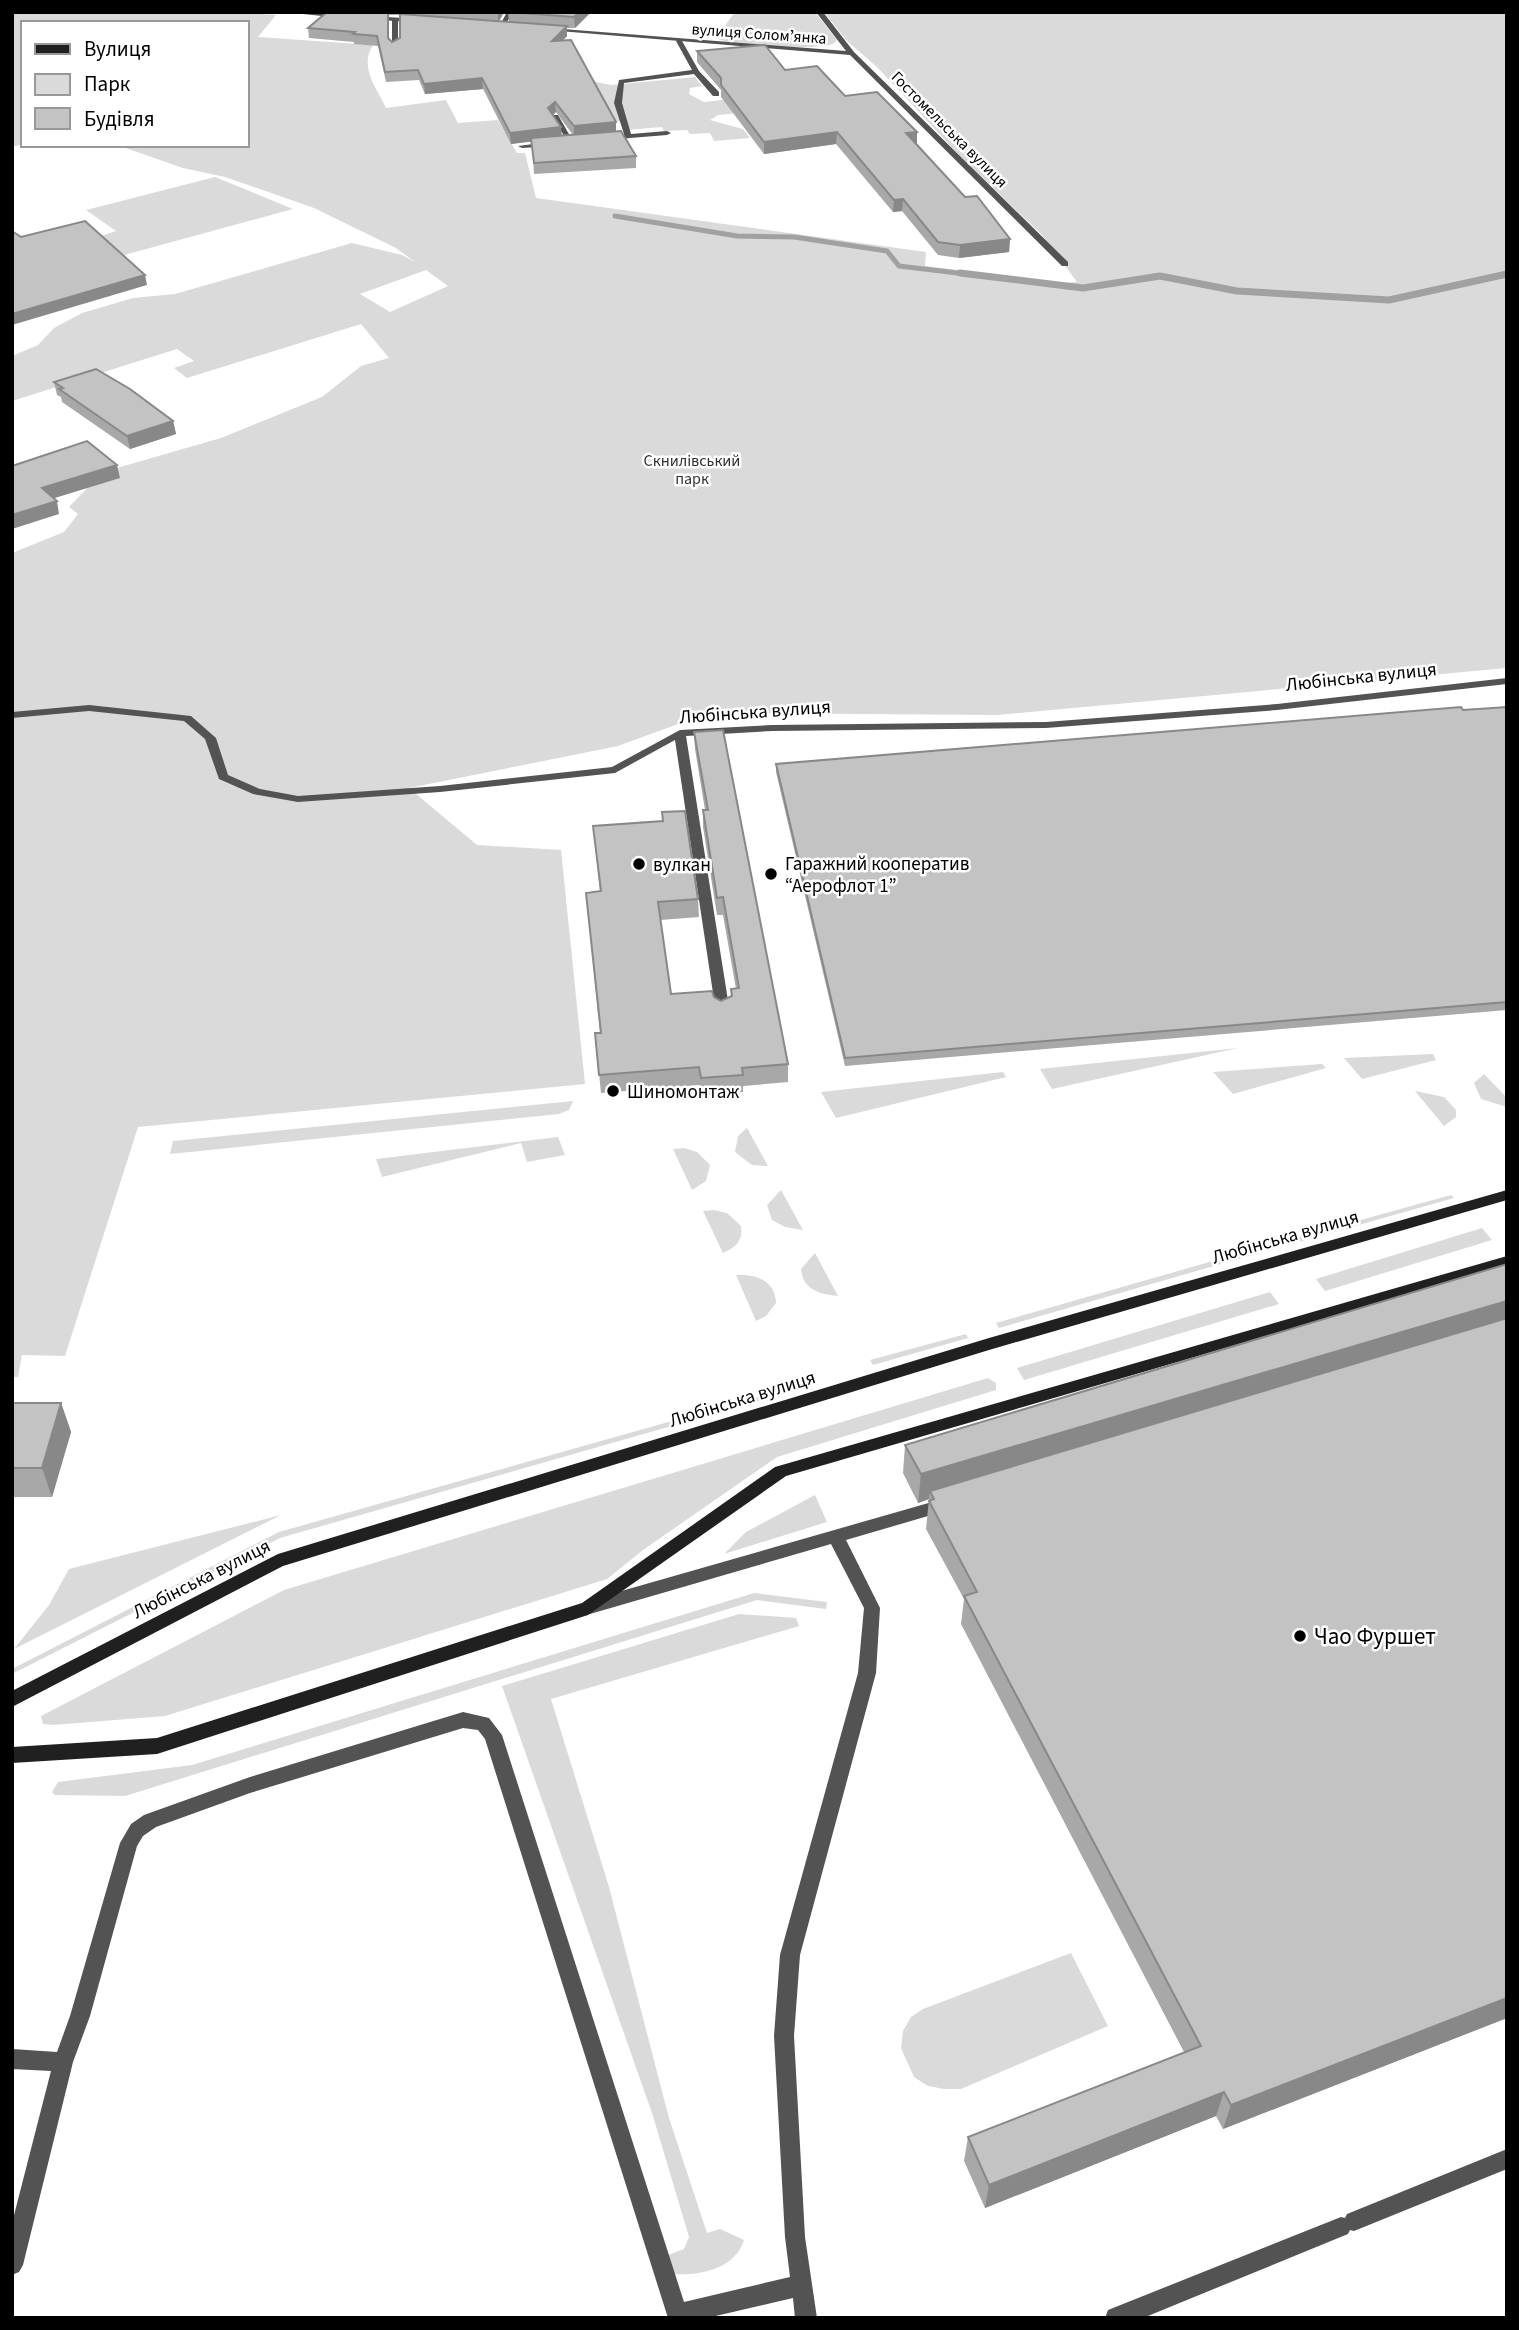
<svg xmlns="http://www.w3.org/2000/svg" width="1519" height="2330" viewBox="0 0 1519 2330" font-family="'Source Sans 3',sans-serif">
  <rect width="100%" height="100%" fill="#fff"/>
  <g fill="#dadada" fill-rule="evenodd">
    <path d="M12 12H231L276 15 258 37 373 45C359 67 376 87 386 108L446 100 458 123 498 120 517 153H525L536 198 926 252 925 266 1066 283 1077 282 1042 235 961 157 878 68 847 41 824 12H1507V668L997 715 708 713 618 746 409 788 477 845 561 850 585 1084 138 1127 65 1356 22 1355 18 1377H12V553L64 532 78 514 69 507 103 472 221 438 322 397 361 366 389 358 361 324 187 378 174 368 194 361 177 349 12 401V356L38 345 54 328 82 313 133 298 175 294 352 243 402 255 415 262 396 248 314 208 225 177 183 168 117 145H247V23H23V144L12 147ZM426 270 448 286 390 312 360 294Z"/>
    <path d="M735 12H815L837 40 833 44C812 50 736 48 716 38Z"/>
    <path d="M695 77 702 86 690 88 689 94 704 102 731 99 740 113 718 115 710 120 743 129 750 138 714 141 710 133 690 134 687 130 664 131 662 127 627 130V122L609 120 591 81 611 85Z"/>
    <path d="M215 177 293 209 117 257 89 240 116 231 86 210Z"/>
    <path d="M1238 1048 1052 1089 1040 1069Z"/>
    <path d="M1433 1054 1436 1060 1362 1079 1344 1058Z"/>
    <path d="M1322 1064 1326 1068 1233 1094 1213 1072Z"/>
    <path d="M1003 1072 1006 1077 836 1118 821 1092Z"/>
    <path d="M1484 1074 1507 1098V1107L1481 1099 1474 1083Z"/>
    <path d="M1415 1091 1444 1097 1456 1110V1117L1444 1126Z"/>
    <path d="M573 1101 569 1110 559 1114 170 1154 173 1141Z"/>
    <path d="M747 1128 768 1166 752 1165 735 1152 738 1136Z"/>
    <path d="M558 1137 565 1155 527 1162 521 1143 382 1177 376 1159Z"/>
    <path d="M684 1148 697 1152 710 1165 706 1181 692 1190 673 1149Z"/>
    <path d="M781 1190 803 1230 785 1227 772 1220 767 1205Z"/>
    <path d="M1451 1195 1454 1198 1288 1245 1285 1241Z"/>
    <path d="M714 1210 727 1213 741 1226C743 1241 736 1247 723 1253L703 1211Z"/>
    <path d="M1482 1228 1492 1240 1325 1291 1316 1279Z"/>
    <path d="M1248 1251 1252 1255 999 1328 996 1323Z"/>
    <path d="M815 1253 838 1296C819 1294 803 1290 801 1269Z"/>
    <path d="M736 1275C756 1274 775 1280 776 1303L766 1316 756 1321Z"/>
    <path d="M1270 1292 1279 1304 1024 1380 1017 1368Z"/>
    <path d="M966 1334 968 1338 873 1365 870 1360Z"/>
    <path d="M988 1378 996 1383V1390L777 1457 643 1550 607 1579 165 1716 53 1725 43 1724 41 1716 284 1590Z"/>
    <path d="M792 1387 794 1391 280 1538 12 1674V1669L279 1532Z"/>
    <path d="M815 1495 827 1522 724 1554 746 1532Z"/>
    <path d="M281 1515 14 1649 49 1605 69 1569Z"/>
    <path d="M754 1593 827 1602 826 1609 757 1600 125 1796 55 1795 52 1792 58 1782 192 1765Z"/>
    <path d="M739 1614 796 1618 799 1626 551 1699 609 1887 669 2118 707 2233 720 2229 744 2240C735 2270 698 2276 670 2274L666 2256 684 2249 689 2237 653 2116 502 1686Z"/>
    <path d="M1071 1953 1108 2026 961 2089H944L928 2086 914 2077 901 2048 903 2031 911 2017 923 2009Z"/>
  </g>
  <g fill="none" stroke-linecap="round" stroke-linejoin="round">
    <g stroke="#a1a1a1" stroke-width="5">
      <path d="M615 216 737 236 794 237 887 251 899 266 974 275"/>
      <path d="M1502 275 1507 274"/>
    </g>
    <path stroke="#a1a1a1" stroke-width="7" d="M960 273 1083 288 1160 276 1237 291 1389 300 1507 274"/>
    <g fill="#535353" fill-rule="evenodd">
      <path d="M507 12H514L503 27H499Z"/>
      <path d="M395 18 398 20V48L395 50 392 48V20Z"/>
      <path d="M679 39 682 41 699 71 719 92V96H713L694 74 624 83 622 103 631 134 667 131 671 133 667 135 605 140V136L624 134 614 103 619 80 692 70 676 41Z"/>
      <path d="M552 115H558L574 143H568Z"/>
      <path d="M549 142H552V146L522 148 518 146Z"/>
      <path d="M1507 678V684L1277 710 1046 728 772 731 686 736 730 1013 723 1017 716 1013 675 740 615 773 440 792 298 802 253 794 219 779 205 739 184 721 89 711 12 718V712L89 705 191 716 216 738 228 775 260 789 298 796 440 786 612 767 680 730 772 725 1046 722 1277 704Z"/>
      <path d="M946 1498 952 1499 954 1504 952 1509 846 1540 880 1608 876 1673 800 1955 794 2036 805 2237 817 2318H795L793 2298 707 2318H668L485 1739 478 1730 463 1728 250 1793 156 1827 143 1836 137 1846 90 2016 73 2062 23 2265 19 2272 12 2275V2223L51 2071 12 2069V2049L57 2052 70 2016 120 1843 131 1824 144 1815 250 1777 463 1712 489 1718 502 1735 684 2302 790 2277 785 2237 774 2036 780 1955 858 1673 864 1608 831 1544 590 1614 584 1612 582 1607 584 1602 590 1600Z"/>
      <path d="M1507 2149V2169L1354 2231 1350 2230 1348 2234 1143 2318H1105L1108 2310 1341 2217 1345 2218 1347 2214Z"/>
    </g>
    <g fill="#535353" fill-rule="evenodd">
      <path d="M284 12H317L344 16 341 18Z"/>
      <path d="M816 12H823L854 52 1068 262V266H1062L850 55 547 30 550 28 846 51Z"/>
      <path d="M372 16 418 19 421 21 418 23 370 19Z"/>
    </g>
    <g fill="#202020" fill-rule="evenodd">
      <path d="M1507 1190V1200L989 1350 283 1566 12 1707V1691L278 1554 989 1338Z"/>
      <path d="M1507 1256V1266L786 1476 588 1615 157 1754 12 1763V1747L157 1738 582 1603 775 1467Z"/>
    </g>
  </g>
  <g fill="#a8a8a8" fill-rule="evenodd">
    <path d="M327 12H504L499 21 509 22 508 12H591L575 28H567V36L563 40 616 131 636 156V168L534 174 532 141 511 144 483 89 425 94 419 80 386 82 378 46 354 44V42L309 38 308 28ZM389 15H400V38L392 42 389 39ZM556 112 573 135 561 136V127L553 115Z"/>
    <path d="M697 51 785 70 845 96 917 144 965 197 1010 239 1009 252 959 258 938 255 902 211 893 212 836 144 764 154 721 97V90L697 62Z"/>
    <path d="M54 382 173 421 176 434 130 449 62 402 61 397 57 395Z"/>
    <path d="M1507 707V1010L845 1066 776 772V764L1463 710Z"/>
    <path d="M694 732 788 1064V1082L743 1086V1092L702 1096 699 1085 601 1093 595 1033H600L586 893 600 892 593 826 698 899 699 917 660 920 671 994 714 997 721 1001 732 997 731 989H736L723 915H717L703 827V810H705L695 749Z"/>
    <path d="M1507 1264V2018L1223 2129 1216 2116 985 2208 964 2161 968 2137 1184 2052 961 1624 964 1599 926 1529 929 1499 918 1503 903 1473 905 1445Z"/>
    <path d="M12 1403H61L71 1432 52 1497H12Z"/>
  </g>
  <g fill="#888">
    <path d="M498 12H504L498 23Z"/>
    <path d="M579 12H591L575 28 574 17Z"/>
    <path d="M567 26V36L552 51V41Z"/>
    <path d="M482 78 483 89 425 94 424 84Z"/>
    <path d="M555 102 556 112 549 118 548 108Z"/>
    <path d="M616 122V132L574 136V126Z"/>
    <path d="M561 127 562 138 511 144 510 133Z"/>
    <path d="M837 132 836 144 764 154V142Z"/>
    <path d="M917 132V144L906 133Z"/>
    <path d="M903 199 902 211 893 212 894 200Z"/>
    <path d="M1010 239 1009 252 959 258 960 245Z"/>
    <path d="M145 275 147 285 12 325V314Z"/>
    <path d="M173 421 176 434 130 449 127 436Z"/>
    <path d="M117 465 120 478 45 501 42 488Z"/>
    <path d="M57 501 59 514 12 529V515Z"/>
    <path d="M1507 1301V1325L930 1491 929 1499 918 1503 921 1474Z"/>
    <path d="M61 1403 71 1432 52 1497 42 1468Z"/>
    <path d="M1507 1998V2018L1223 2129 1231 2105Z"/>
    <path d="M1224 2092 1216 2116 985 2208 989 2185Z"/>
  </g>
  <g fill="#c3c3c3" stroke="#888" stroke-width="2">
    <path d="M327 12 388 13V38L392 42 400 38V14L567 26 552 41 571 40 616 122 574 126 555 102 548 108 561 127 510 133 482 78 424 84 418 70 385 72 377 36 353 34 355 32 308 28Z"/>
    <path d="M508 12H579L574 17Z"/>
    <path d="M765 45 785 70 817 66 845 96 877 92 917 132 906 133 965 197 977 196 1010 239 960 245 938 242 903 199 894 200 837 132 764 142 721 85V78L697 51Z"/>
    <path d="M621 131 636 156 534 163 531 138Z"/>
    <path d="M85 221 145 275 12 314V231L21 237Z"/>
    <path d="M96 369 130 389 173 421 127 436 59 389 63 388 54 382Z"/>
    <path d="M87 441 117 465 42 488 57 501 12 515V466Z"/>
    <path d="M1461 707 1463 710 1507 707V1002L845 1058 776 764Z"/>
    <path d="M723 730 788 1064 742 1068 743 1075 701 1078 699 1067 599 1075 595 1033H601L586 893 601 891 593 826 663 821 662 812 685 811 698 899 658 902 671 994 712 991 714 997 721 1001 732 996 731 989 739 988 723 897 717 898 703 810H708L694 732Z"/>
    <path d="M1507 1264V1301L921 1474 905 1445Z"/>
    <path d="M1507 1318V1998L1231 2105 1224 2092 989 2185 968 2137 1201 2046 964 1596 977 1592 929 1501 934 1499 930 1491Z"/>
    <path d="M12 1403H61L42 1468H12Z"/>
  </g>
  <g fill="#000" stroke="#fff" stroke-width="2.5">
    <circle cx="639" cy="864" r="7"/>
    <circle cx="771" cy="874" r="7"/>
    <circle cx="613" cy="1091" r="7"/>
    <circle cx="1300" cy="1636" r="7"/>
  </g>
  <g text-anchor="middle" stroke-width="5" stroke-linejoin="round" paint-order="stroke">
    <g font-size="16" fill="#000" stroke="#fff">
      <text transform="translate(759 33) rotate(4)" y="6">вулиця Соломʼянка</text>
      <text transform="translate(950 129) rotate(45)" y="6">Гостомельська вулиця</text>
    </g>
    <g font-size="16" fill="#313131" stroke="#fff">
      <text x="692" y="466">Скнилівський<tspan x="692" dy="18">парк</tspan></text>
    </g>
    <g font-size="19" fill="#000" stroke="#fff">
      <text transform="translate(1361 676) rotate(-6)" y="7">Любінська вулиця</text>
      <text transform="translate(755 711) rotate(-4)" y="7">Любінська вулиця</text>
      <text transform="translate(1285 1236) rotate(-16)" y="7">Любінська вулиця</text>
      <text transform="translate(742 1398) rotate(-17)" y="7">Любінська вулиця</text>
      <text transform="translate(201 1578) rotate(-27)" y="7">Любінська вулиця</text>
    </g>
    <g font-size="19" fill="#000" stroke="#fff" text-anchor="start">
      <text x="785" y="870">Гаражний кооператив<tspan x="785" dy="22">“Аерофлот 1”</tspan></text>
      <text x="653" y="871">вулкан</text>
      <text x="627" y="1098">Шиномонтаж</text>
    </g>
    <g font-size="23" fill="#000" stroke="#fff" text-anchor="start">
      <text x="1314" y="1644">Чао Фуршет</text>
    </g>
  </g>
  <rect width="1519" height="2330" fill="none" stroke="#000000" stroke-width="28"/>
  <rect x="21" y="21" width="228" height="126" fill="#ffffff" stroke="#999999" stroke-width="2"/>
  <rect x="35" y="44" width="35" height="10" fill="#202020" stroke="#999999" stroke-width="2"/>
  <text x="84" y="56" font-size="21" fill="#000000">Вулиця</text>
  <rect x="35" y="74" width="35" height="21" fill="#dadada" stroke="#999999" stroke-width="2"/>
  <text x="84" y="91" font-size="21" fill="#000000">Парк</text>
  <rect x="35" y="108" width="35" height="21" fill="#c3c3c3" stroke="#999999" stroke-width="2"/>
  <text x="84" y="126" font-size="21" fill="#000000">Будівля</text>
</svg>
